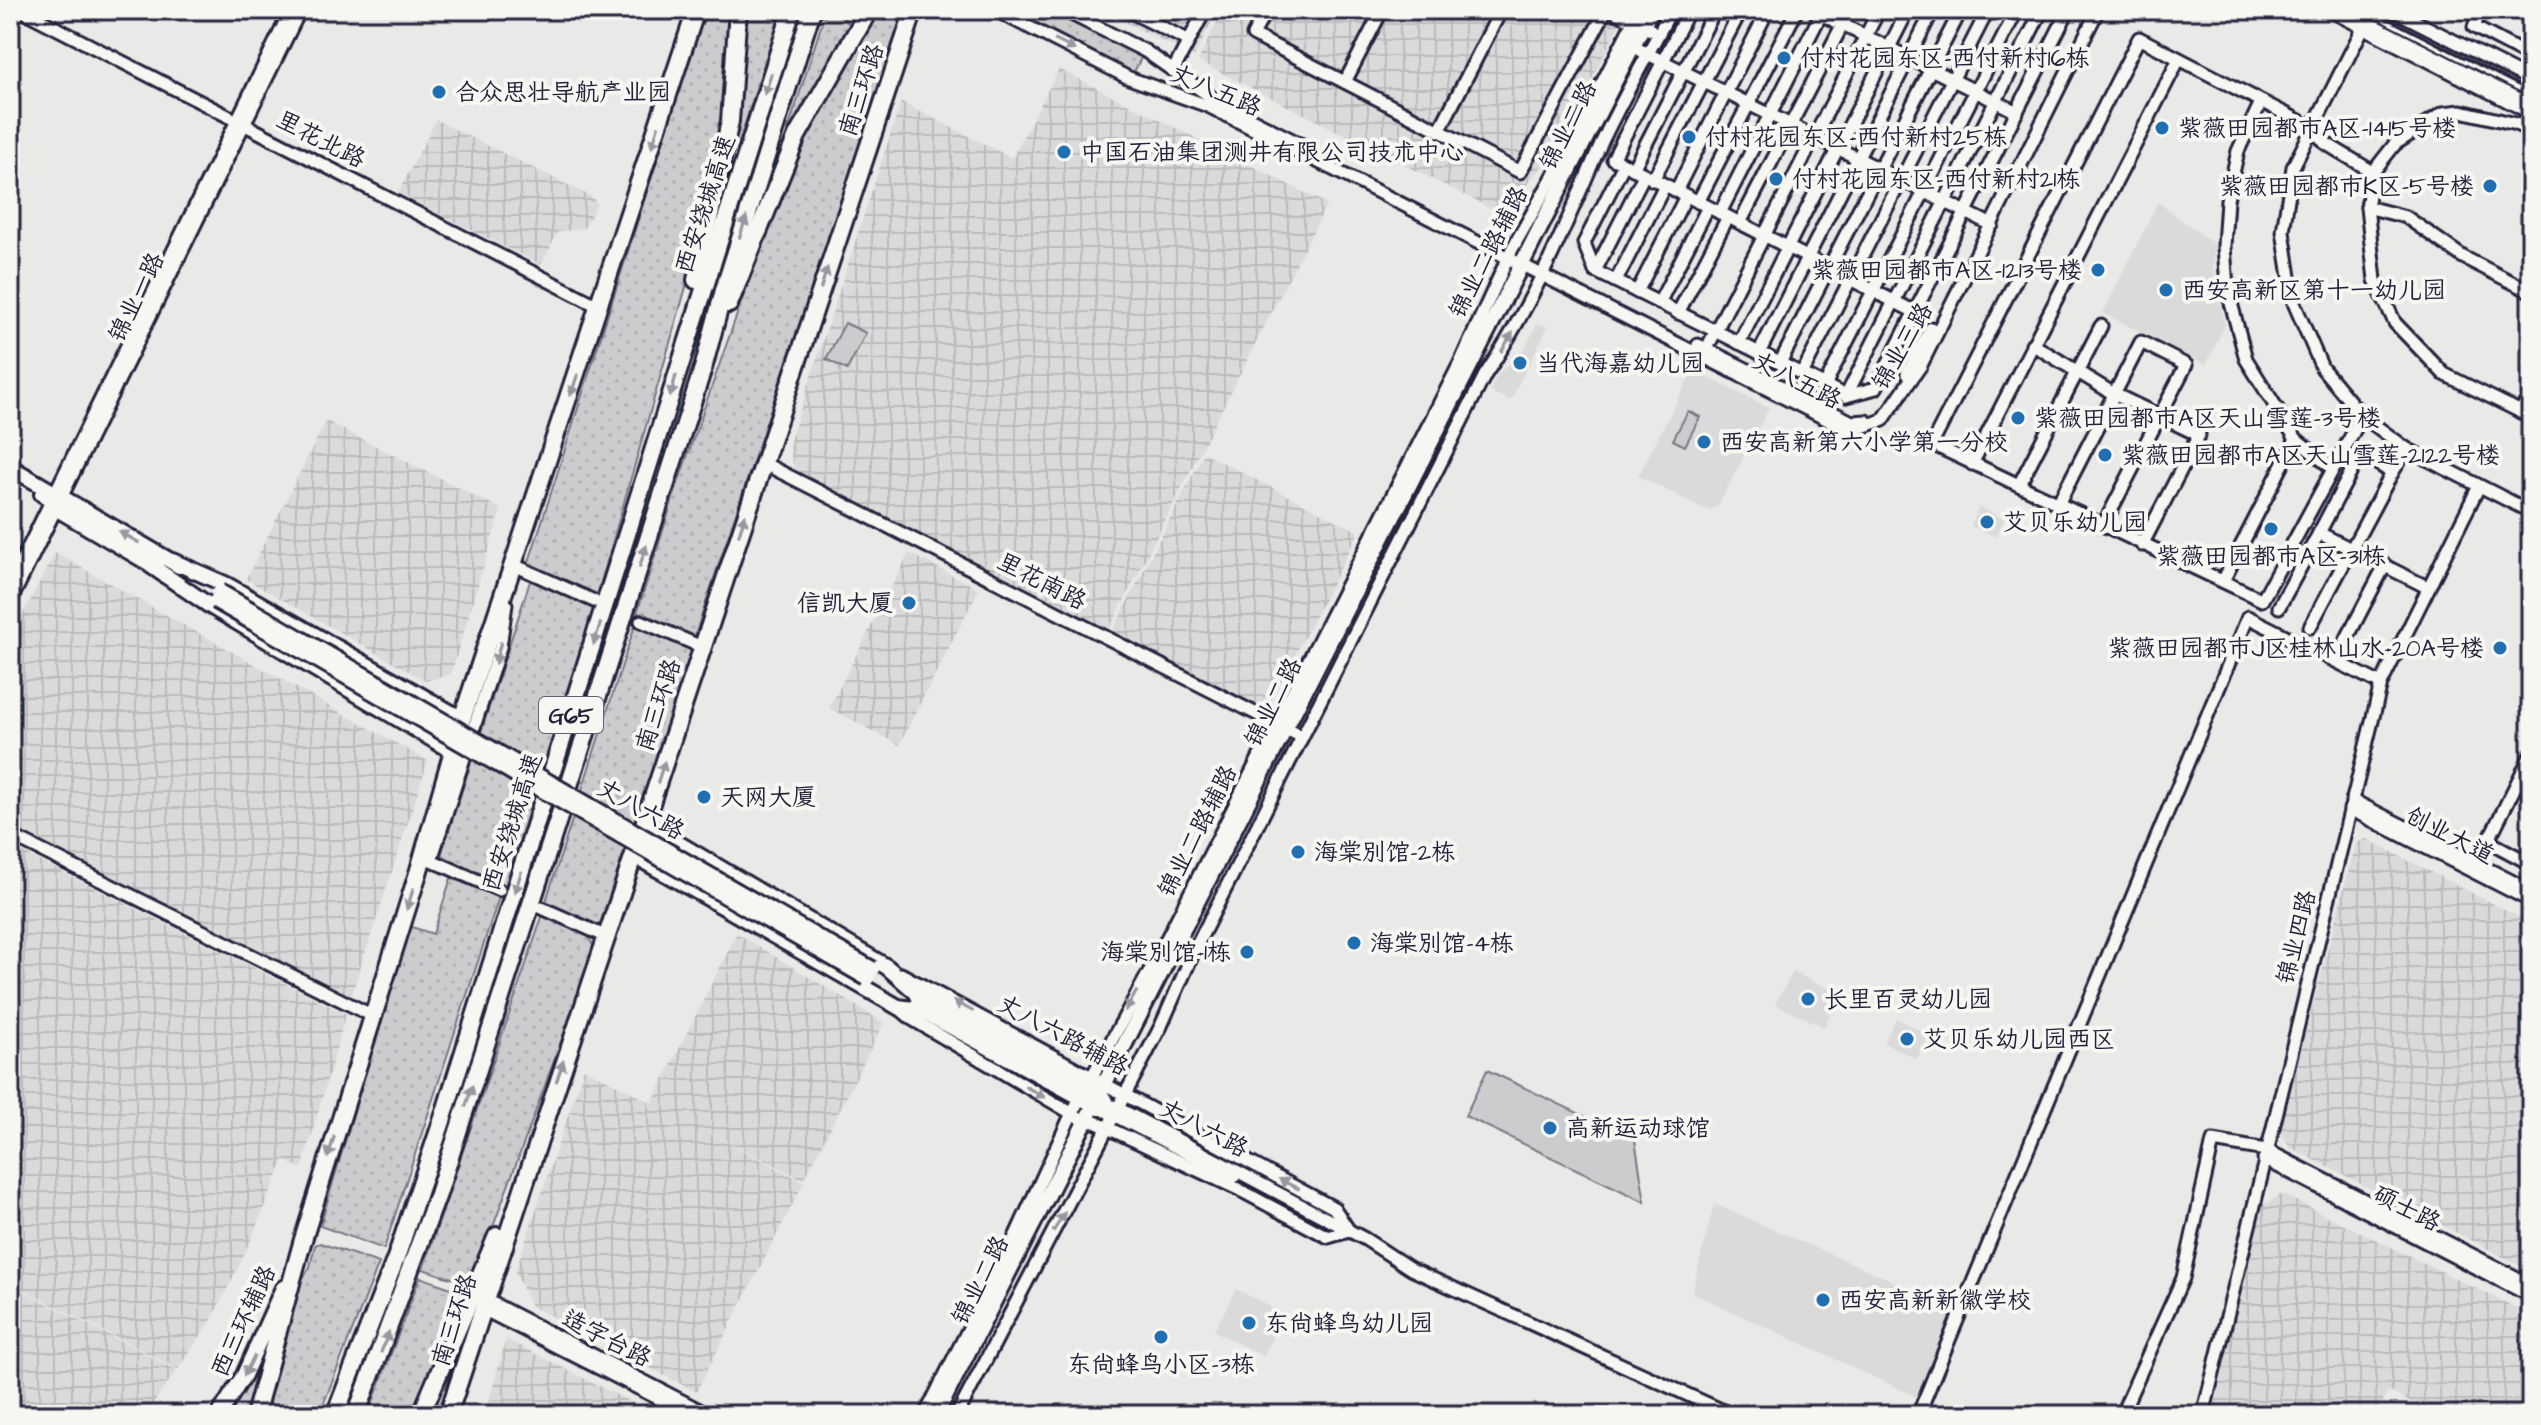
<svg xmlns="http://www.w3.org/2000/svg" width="2541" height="1425" viewBox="0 0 2541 1425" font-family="'Architects Daughter','LXGW WenKai TC',sans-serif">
  <defs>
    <pattern id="industrial-grid" width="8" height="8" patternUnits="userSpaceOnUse" patternTransform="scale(2)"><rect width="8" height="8" fill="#dadada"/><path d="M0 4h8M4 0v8" fill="none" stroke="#bbbbbc"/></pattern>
    <pattern id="grass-dots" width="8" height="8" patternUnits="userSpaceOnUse" patternTransform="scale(2)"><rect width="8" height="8" fill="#ccccce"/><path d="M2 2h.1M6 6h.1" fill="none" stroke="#afafb2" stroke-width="1.8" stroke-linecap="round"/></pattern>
  </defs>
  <rect width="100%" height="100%" fill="#e9e9e7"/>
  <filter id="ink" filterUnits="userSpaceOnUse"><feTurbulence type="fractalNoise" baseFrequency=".0125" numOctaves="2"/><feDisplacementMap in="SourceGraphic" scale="16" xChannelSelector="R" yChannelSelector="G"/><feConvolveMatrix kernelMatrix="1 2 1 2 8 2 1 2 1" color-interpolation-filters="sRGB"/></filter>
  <g filter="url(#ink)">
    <g fill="#dadada">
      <path d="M2158 202 2215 245 2213 267 2225 325 2206 365 2103 313Z"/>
      <path d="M1538 323 1548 327 1510 401 1490 391 1497 375 1523 351Z"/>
      <path d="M1693 370 1769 408 1718 506 1709 511 1638 476Z"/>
      <path d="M1979 507 2004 519 1996 537 1971 526Z"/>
      <path d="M1793 972 1840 994 1824 1027 1775 1004Z"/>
      <path d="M1896 1018 1929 1035 1917 1059 1884 1043Z"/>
      <path d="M1714 1204 1956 1308 1919 1398 1692 1293Z"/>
      <path d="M1236 1289 1284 1314 1263 1356 1214 1331Z"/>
    </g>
    <g fill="url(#industrial-grid)">
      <path d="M1101 10H1218L1194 57Z"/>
      <path d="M1223 10H1627L1553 155 1529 181 1510 218 1198 61Z"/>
      <path d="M1059 69 1327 204 1109 630 794 470 789 444 901 102 1012 158Z"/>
      <path d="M436 120 592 197 597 204 584 228 558 232 541 265 398 193Z"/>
      <path d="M326 421 501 509 451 674 426 681 246 579Z"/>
      <path d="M1204 453 1359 532 1271 701 1258 706 1112 632Z"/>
      <path d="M55 553 428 761 346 1012 10 839V639Z"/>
      <path d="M909 553 979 589 899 745 829 708Z"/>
      <path d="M2366 839 2531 923V1271L2289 1147 2280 1129 2356 843Z"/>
      <path d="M10 846 346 1014 302 1169 284 1160 244 1256 212 1319 178 1369 10 1283Z"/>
      <path d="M737 933 884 1023 804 1180 693 1124 804 1182 696 1392 531 1306 515 1272 584 1068 652 1103Z"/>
      <path d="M2282 1194 2531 1315V1415H2436L2388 1391 2376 1415H2213L2260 1207Z"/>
      <path d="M19 1289 177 1370 145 1415H10V1307Z"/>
      <path d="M506 1339 657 1415H485Z"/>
    </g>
    <g fill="url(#grass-dots)" stroke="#777784" stroke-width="2">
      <path d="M705 10H734L725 127 699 242 597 596 528 565Z"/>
      <path d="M748 10H781L737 149 735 144Z"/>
      <path d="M826 10H847L844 20 855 27 787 148 782 149Z"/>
      <path d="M878 10H905L694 638 637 613 677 486 779 194 830 87Z"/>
      <path d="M1008 10H1052L1142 56 1133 74Z"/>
      <path d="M531 578 594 606 505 886 441 855Z"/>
      <path d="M636 622 692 650 600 924 596 926 545 904Z"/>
      <path d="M451 878 499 897 384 1249 320 1226 409 926 433 934Z"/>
      <path d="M543 914 587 934 595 949 475 1276C456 1283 442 1275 423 1269Z"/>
      <path d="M320 1243 379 1263 319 1415H262L299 1284 310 1267 315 1245Z"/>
      <path d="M420 1277 479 1298 439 1415H368Z"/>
      <path d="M266 1350 251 1415H227Z"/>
    </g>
    <g fill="#ccccce" stroke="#777784" stroke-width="2">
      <path d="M845 323 866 333 847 370 826 359Z"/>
      <path d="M1688 411 1700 417 1685 446 1673 440Z"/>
      <path d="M1487 1070 1635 1140 1645 1202 1465 1116Z"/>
    </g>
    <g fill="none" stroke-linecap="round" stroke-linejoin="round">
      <path stroke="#c1c1c5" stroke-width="11" stroke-dasharray="11 5.5" stroke-linecap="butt" d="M598 602 641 621"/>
      <g stroke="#22223b" stroke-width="17">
        <g id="minor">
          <path d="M21 10 600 307"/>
          <path d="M995 10 1129 78 1208 106 1850 431 1883 420"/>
          <path d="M1063 10 1145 51 1218 102 1304 146"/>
          <path d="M1127 10 1189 41"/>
          <path d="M1266 10 1253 35 1520 172 1606 10"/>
          <path d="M1611 10 1651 30"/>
          <path d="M1689 10 1613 159 1624 164 1584 243 1595 271 1846 396 1876 388 2065 17 2052 10"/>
          <path d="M1813 10 2017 112"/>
          <path d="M2329 10 2531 113"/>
          <path d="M2372 10 2293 167 2283 231 2294 303 2322 368 2362 416 2407 449 2531 512"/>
          <path d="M2393 10 2531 80"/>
          <path d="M2481 10 2474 27 2531 57"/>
          <path d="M1640 50 1992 225"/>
          <path d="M1173 71 1205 10"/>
          <path d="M1345 82 1382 10"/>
          <path d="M2261 102 2238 151 2227 200 2224 246 2227 288 2246 359 2296 439 2331 467"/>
          <path d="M1439 131 1501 10"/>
          <path d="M2531 131 2516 124 2461 111 2443 113 2395 144 2373 172 2367 207 2375 280 2395 323 2444 374 2531 417"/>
          <path d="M1624 164 1915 312"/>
          <path d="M1633 169 1715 10"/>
          <path d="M1653 180 1741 10"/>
          <path d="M1676 191 1768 10"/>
          <path d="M1698 202 1797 10"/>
          <path d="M2367 207 2406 217 2463 257 2531 292"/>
          <path d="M1720 213 1823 10"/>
          <path d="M1740 223 1850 10"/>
          <path d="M1595 271 1644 175"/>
          <path d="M1616 281 1665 185"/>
          <path d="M1637 292 1686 196"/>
          <path d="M1659 303 1708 207"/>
          <path d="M1678 313 1728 217"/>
          <path d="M1739 343 1908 10"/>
          <path d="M2032 344 2114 394 2199 435 2142 545"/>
          <path d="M1698 345 1852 422 1866 421"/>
          <path d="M1706 350 1879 10"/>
          <path d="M1759 353 1933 10"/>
          <path d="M1780 363 1961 10"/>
          <path d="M1907 373 1931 328"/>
          <path d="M1802 374 1988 10"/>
          <path d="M1825 385 2017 10"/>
          <path d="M1846 396 2042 10"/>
          <path d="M2520 412 2531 394"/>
          <path d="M2362 416 2262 600 1932 444 2139 38 2313 128 2325 143 2373 172"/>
          <path d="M1883 420 1921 365 2098 10"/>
          <path d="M763 463 1302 737"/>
          <path d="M1972 464 2179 59"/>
          <path d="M2392 473 2407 449"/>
          <path d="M2019 485 2101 326"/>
          <path d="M2058 504 2141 342 2186 365 2103 526"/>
          <path d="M514 565 594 601"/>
          <path d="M2223 581 2296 439"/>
          <path d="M10 585 291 10"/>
          <path d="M10 602 300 10"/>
          <path d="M2279 607 2319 533 2427 587"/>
          <path d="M641 621 702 647"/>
          <path d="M2310 627 2392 473 2361 453 2319 533"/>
          <path d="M2345 642 2385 565"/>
          <path d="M2531 755 2488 841 2531 864"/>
          <path d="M2352 800 2531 891"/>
          <path d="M2350 809 2531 901"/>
          <path d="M10 835 371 1015"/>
          <path d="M499 890 431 860 500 647 506 604"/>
          <path d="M542 908 607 937"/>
          <path d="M898 1007 912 1019 1085 1121 1095 1122 1238 1189 1328 1237 1349 1231 1334 1208 901 974"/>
          <path d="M1114 1106 1365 1239 1411 1269 1732 1415"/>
          <path d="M1102 1109 1234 1177"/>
          <path d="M2264 1159 2531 1296"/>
          <path d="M486 1300 709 1415"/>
          <path d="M483 1309 691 1415"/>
          <path d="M925 1415 1016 1235 1072 1113 1160 952 1460 363 1511 251 1569 148 1639 10"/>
          <path d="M957 1415 1161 1026 1195 949 1485 375C1531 307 1563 232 1595 157 1617 107 1646 59 1671 10"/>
          <path d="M1918 1415 2248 617 2381 684"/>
          <path d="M2121 1415 2183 1278 2213 1141 2266 1150 2531 1285"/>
          <path d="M2203 1415 2381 684 2479 486"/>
        </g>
      </g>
      <g stroke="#22223b" stroke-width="20">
        <g id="major">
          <path d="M2352 10 2531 101"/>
          <path d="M10 467 179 566"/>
          <path d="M42 494 53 500 57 509 157 568"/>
          <path d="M172 561 227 585 462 719"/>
          <path d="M150 565 210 606 452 751"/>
          <path d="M644 823 887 967 925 1000"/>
          <path d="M633 855 898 1007 920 1010"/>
          <path d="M918 996 1099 1094 1106 1101"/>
          <path d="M915 1007 1100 1108"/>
          <path d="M219 1415 244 1375 283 1288"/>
          <path d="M936 1415 1651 10"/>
        </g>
      </g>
      <g stroke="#22223b" stroke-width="22">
        <g id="highway">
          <path d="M696 280 730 121 738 10"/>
          <path d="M729 304 797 136 869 10"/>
          <path d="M255 1415 302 1243 419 870 462 719 696 10"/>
          <path d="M335 1415 396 1258 443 1118 792 10"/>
          <path d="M356 1415 438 1194 704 365 724 290 812 10"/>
          <path d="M421 1415 497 1236"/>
          <path d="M448 1415 914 10"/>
        </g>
      </g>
      <use href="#minor" stroke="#f6f6f2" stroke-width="11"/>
      <use href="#major" stroke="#f6f6f2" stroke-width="14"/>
      <use href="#highway" stroke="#f6f6f2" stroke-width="16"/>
      <path stroke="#22223b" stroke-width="2" d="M2358 10 2531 98"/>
      <g stroke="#22223b" stroke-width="20" stroke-linecap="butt">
        <g id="major-bridge">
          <path d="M220 592 872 969"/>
          <path d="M216 601 867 978"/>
        </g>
      </g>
      <use href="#major-bridge" stroke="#f6f6f2" stroke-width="14"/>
    </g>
    <defs><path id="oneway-solid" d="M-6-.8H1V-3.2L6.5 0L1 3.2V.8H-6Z" transform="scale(2)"/></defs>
    <g fill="#9797a0">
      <use href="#oneway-solid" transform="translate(1065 45) rotate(27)"/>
      <use href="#oneway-solid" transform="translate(768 84) rotate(108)"/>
      <use href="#oneway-solid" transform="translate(655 137) rotate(108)"/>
      <use href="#oneway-solid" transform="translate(743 227) rotate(-72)"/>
      <use href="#oneway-solid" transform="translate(824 278) rotate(-72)"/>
      <use href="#oneway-solid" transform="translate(1507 342) rotate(-59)"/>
      <use href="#oneway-solid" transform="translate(574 385) rotate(109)"/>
      <use href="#oneway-solid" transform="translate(673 386) rotate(106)"/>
      <use href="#oneway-solid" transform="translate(742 525) rotate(-72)"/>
      <use href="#oneway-solid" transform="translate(129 537) rotate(-150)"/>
      <use href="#oneway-solid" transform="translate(643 556) rotate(-72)"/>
      <use href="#oneway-solid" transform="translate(597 634) rotate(108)"/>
      <use href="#oneway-solid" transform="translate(498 653) rotate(105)"/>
      <use href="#oneway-solid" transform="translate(661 772) rotate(-72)"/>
      <use href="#oneway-solid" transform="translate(518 882) rotate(108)"/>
      <use href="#oneway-solid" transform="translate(410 899) rotate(108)"/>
      <use href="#oneway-solid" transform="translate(1131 1001) rotate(120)"/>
      <use href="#oneway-solid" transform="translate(963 1006) rotate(-152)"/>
      <use href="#oneway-solid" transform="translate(560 1071) rotate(-71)"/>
      <use href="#oneway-solid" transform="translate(1035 1092) rotate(30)"/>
      <use href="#oneway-solid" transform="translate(469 1096) rotate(-72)"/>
      <use href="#oneway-solid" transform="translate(331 1147) rotate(107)"/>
      <use href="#oneway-solid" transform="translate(1289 1184) rotate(-153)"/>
      <use href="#oneway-solid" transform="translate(1059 1222) rotate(-59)"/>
      <use href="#oneway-solid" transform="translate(385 1342) rotate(-69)"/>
      <use href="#oneway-solid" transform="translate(249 1366) rotate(117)"/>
    </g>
  </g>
  <g fill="#1f6fb2" stroke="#f6f6f2" stroke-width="3">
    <circle cx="1784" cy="58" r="8"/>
    <circle cx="439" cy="92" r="8"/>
    <circle cx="2162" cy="128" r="8"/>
    <circle cx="1689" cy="137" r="8"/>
    <circle cx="1064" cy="152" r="8"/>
    <circle cx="1776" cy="179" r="8"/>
    <circle cx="2490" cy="186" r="8"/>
    <circle cx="2098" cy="270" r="8"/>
    <circle cx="2166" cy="290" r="8"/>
    <circle cx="1520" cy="363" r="8"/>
    <circle cx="2018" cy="418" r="8"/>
    <circle cx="1704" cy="442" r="8"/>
    <circle cx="2105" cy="455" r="8"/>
    <circle cx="1987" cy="522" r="8"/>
    <circle cx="2271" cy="529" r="8"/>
    <circle cx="909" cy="603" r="8"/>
    <circle cx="2500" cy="648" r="8"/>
    <circle cx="704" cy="797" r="8"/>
    <circle cx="1298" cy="852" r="8"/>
    <circle cx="1354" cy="943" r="8"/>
    <circle cx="1247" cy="952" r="8"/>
    <circle cx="1808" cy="999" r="8"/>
    <circle cx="1907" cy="1039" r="8"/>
    <circle cx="1550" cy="1128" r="8"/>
    <circle cx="1823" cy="1300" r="8"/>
    <circle cx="1249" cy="1323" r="8"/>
    <circle cx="1161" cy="1337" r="8"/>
  </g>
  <g text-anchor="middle" stroke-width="8" stroke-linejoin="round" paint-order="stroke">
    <rect fill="#f6f6f2" stroke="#626272" stroke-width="2" x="539" y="697" width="64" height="36" rx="6"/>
    <g font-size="22" font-weight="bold" fill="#22223b">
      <text x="571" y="723">G65</text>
    </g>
    <g font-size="24" fill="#22223b" stroke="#f6f6f2" text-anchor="start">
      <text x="1800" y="66">付村花园东区-西付新村16栋</text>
      <text x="455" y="100">合众思壮导航产业园</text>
      <text x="2178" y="136">紫薇田园都市A区-1415号楼</text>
      <text x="1705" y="145">付村花园东区-西付新村25栋</text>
      <text x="1080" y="160">中国石油集团测井有限公司技术中心</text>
      <text x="1792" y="187">付村花园东区-西付新村21栋</text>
      <text x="2474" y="194" text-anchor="end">紫薇田园都市K区-5号楼</text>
      <text x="2082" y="278" text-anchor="end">紫薇田园都市A区-1213号楼</text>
      <text x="2182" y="298">西安高新区第十一幼儿园</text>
      <text x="1536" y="371">当代海嘉幼儿园</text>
      <text x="2034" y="426">紫薇田园都市A区天山雪莲-3号楼</text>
      <text x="1720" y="450">西安高新第六小学第一分校</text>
      <text x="2121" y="463">紫薇田园都市A区天山雪莲-2122号楼</text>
      <text x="2003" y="530">艾贝乐幼儿园</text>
      <text x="2271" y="564" text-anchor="middle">紫薇田园都市A区-31栋</text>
      <text x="893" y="611" text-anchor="end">信凯大厦</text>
      <text x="2484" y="656" text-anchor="end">紫薇田园都市J区桂林山水-20A号楼</text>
      <text x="720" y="805">天网大厦</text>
      <text x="1314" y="860">海棠别馆-2栋</text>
      <text x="1370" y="951">海棠别馆-4栋</text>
      <text x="1231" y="960" text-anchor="end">海棠别馆-1栋</text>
      <text x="1824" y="1007">长里百灵幼儿园</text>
      <text x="1923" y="1047">艾贝乐幼儿园西区</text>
      <text x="1566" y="1136">高新运动球馆</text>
      <text x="1839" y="1308">西安高新新徽学校</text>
      <text x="1265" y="1331">东尚蜂鸟幼儿园</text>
      <text x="1161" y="1372" text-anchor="middle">东尚蜂鸟小区-3栋</text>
    </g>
    <g font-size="24" fill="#22223b" stroke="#f6f6f2">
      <text transform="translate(861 90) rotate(-72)" y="8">南三环路</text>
      <text transform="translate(1216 90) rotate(23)" y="8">丈八五路</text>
      <text transform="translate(1568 125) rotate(-63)" y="8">锦业二路</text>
      <text transform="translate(321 139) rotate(27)" y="8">里花北路</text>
      <text transform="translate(705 204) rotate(-72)" y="8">西安绕城高速</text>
      <text transform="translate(1488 252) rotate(-63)" y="8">锦业二路辅路</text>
      <text transform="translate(136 297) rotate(-64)" y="8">锦业一路</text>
      <text transform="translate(1902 346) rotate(-60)" y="8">锦业三路</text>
      <text transform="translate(1797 380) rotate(27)" y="8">丈八五路</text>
      <text transform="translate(1042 581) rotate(27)" y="8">里花南路</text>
      <text transform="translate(1273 702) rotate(-63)" y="8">锦业二路</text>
      <text transform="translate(658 705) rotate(-72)" y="8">南三环路</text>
      <text transform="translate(641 809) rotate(30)" y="8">丈八六路</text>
      <text transform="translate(512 822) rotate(-72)" y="8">西安绕城高速</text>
      <text transform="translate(1197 831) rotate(-63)" y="8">锦业二路辅路</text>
      <text transform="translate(2450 835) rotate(27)" y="8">创业大道</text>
      <text transform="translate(2296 937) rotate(-76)" y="8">锦业四路</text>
      <text transform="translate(1063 1035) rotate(28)" y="8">丈八六路辅路</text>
      <text transform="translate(1204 1128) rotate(28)" y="8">丈八六路</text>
      <text transform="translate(2407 1208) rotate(27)" y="8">硕士路</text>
      <text transform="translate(980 1280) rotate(-63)" y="8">锦业二路</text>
      <text transform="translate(454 1320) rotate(-72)" y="8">南三环路</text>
      <text transform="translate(243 1321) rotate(-65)" y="8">西三环辅路</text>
      <text transform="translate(607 1338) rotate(27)" y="8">造字台路</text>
    </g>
  </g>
  <rect width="2541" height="1425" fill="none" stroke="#f6f6f2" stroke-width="40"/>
  <rect x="20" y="20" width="2501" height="1385" fill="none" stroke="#22223b" stroke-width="3" filter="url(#ink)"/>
</svg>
